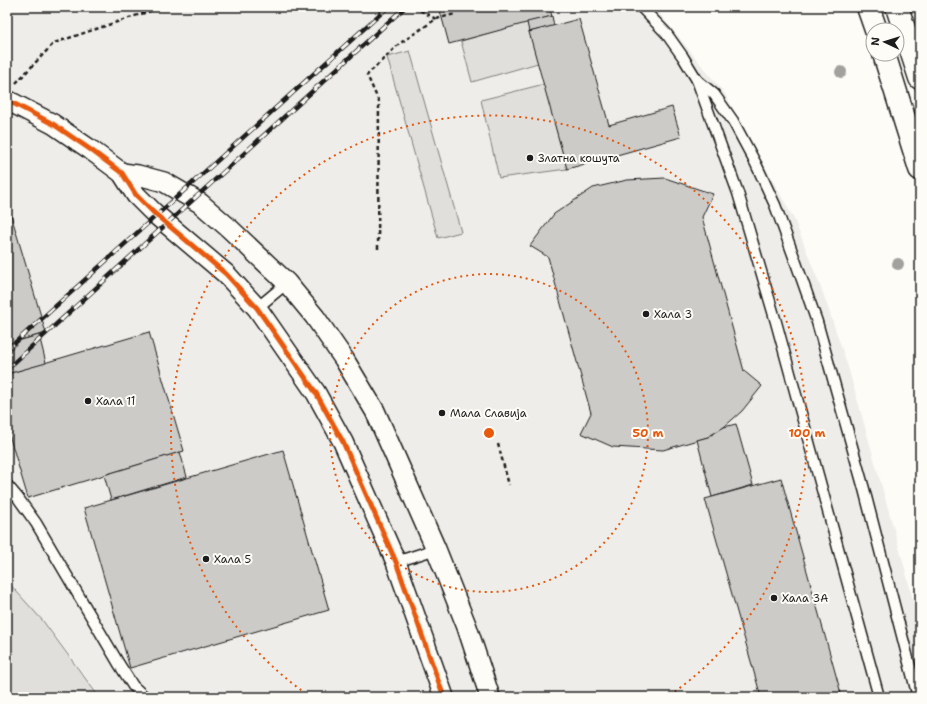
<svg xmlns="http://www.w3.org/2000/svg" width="927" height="704" viewBox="0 0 927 704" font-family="'Shantell Sans',sans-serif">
  <rect width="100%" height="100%" fill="#fdfcf7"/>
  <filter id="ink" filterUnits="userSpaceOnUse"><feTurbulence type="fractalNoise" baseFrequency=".025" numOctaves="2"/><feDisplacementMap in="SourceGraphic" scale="8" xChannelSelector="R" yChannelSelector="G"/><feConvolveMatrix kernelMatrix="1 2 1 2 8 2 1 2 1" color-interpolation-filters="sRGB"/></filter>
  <g filter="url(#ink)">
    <path fill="#eeede9" d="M7 7H654L725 94 794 219 823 293 848 367 904 565 920 628V697H100L51 630 7 580Z"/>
    <g fill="#e0dfdb" stroke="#7e7e7c">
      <path d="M527 22 538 63 472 82 461 41Z"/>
      <path d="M410 51 461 232 438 238 387 57Z"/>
      <path d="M544 84 567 169 499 178 481 100Z"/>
      <path d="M7 581 43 621 99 697H7Z"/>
    </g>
    <g fill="#cccbc8" stroke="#1c1c1c">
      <path d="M439 7H549L552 16 449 44Z"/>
      <path d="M552 16 554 26 529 32 527 22Z"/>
      <path d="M579 19 609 125 672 107 681 137 567 169 529 32Z"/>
      <path d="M665 178 713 194 702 217 744 371 762 386 742 411 724 427 708 437 663 450 613 447 581 433 591 413 548 257 530 246 554 214 593 188 627 180Z"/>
      <path d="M11 215 46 333 7 344V216Z"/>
      <path d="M149 332 184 451 28 498 7 428V374Z"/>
      <path d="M39 335 46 363 7 374V344Z"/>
      <path d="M736 424 753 485 712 497 697 440 708 437 724 427Z"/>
      <path d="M283 450 329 610 130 668 84 508Z"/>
      <path d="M180 452 187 477 111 500 104 475Z"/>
      <path d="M781 478 842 697H761L705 499Z"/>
    </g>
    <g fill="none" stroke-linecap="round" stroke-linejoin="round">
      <g stroke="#1c1c1c" stroke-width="13">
        <g id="lane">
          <path d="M641 7 666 33 683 57 697 80 738 193 776 322 879 697"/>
          <path d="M697 80 714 94 733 121 756 164 775 205 794 257 817 322 864 489 918 697"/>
          <path d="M257 308 287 283"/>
          <path d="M7 485 18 498 36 523 119 664 133 686 145 697"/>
          <path d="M396 562 436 549"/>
        </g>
      </g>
      <g stroke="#1c1c1c" stroke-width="22">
        <g id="street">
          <path d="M7 100 53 124 91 150 122 173 136 195 154 213 226 274 257 308 316 393 343 442 396 562 444 697"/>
          <path d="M122 173 138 175 164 182 200 203 230 229 287 283 315 317 344 359 375 411 395 456 436 549 467 627 490 697"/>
        </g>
      </g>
      <g stroke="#1c1c1c" stroke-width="25">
        <g id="primary">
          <path d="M868 7 876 30"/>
          <path d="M897 7 920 78"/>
          <path d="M884 54 920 169"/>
        </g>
      </g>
      <g stroke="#1c1c1c" stroke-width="2.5" stroke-dasharray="4 3" stroke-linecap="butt">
        <path d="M414 7 436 19"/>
        <path d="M16 83 54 43 162 7"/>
        <path d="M378 249 379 102 367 75 399 44 436 19 455 14"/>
        <path d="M498 444 509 485"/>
      </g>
      <use href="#lane" stroke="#fdfcf7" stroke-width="10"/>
      <use href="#street" stroke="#fdfcf7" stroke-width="19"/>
      <use href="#primary" stroke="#fdfcf7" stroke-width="22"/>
      <g stroke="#1c1c1c" stroke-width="4.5">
        <g id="rail">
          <path d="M7 350 388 7"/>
          <path d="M7 369 405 7"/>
        </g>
      </g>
      <use href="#rail" stroke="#fdfcf7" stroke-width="3" stroke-dasharray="9" stroke-linecap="butt"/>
      <g stroke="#fdfcf7" stroke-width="8">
        <path id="cycleway" d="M7 100 53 124 91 150 122 173 136 195 154 213 226 274 257 308 316 393 343 442 396 562 444 697"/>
      </g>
      <use href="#cycleway" stroke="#e8590c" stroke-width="5"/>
    </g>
    <g fill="#a2a19e">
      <circle cx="841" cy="72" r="6"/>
      <circle cx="898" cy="264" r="6"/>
    </g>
  </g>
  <g fill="none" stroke="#e8590c" stroke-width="2" stroke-dasharray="2 4">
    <circle cx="489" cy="433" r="159"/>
    <path d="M311 697A318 318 0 1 1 667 697"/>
  </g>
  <g fill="#1c1c1c" stroke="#fdfcf7" stroke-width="1.5">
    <circle cx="530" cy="158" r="4"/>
    <circle cx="646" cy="314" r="4"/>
    <circle cx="88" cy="401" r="4"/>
    <circle cx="442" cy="413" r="4"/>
    <circle cx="206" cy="559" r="4"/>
    <circle cx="774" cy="598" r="4"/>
  </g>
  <g text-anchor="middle" stroke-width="4" stroke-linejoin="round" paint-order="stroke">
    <g font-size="11" fill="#1c1c1c" stroke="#fdfcf7" text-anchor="start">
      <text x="538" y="162">Златна кошута</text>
      <text x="654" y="318">Хала 3</text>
      <text x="96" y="405">Хала 11</text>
      <text x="450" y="417">Мала Славија</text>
      <text x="214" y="563">Хала 5</text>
      <text x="782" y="602">Хала 3А</text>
    </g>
  </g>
  <circle cx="489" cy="433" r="6" fill="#e8590c" stroke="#fdfcf7" stroke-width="2"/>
  <g font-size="12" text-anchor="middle" font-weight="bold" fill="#e8590c" stroke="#fdfcf7" stroke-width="4" stroke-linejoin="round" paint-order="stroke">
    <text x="648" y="437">50 m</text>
    <text x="807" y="437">100 m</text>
  </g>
  <rect width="927" height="704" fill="none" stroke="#fdfcf7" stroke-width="24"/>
  <rect x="12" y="12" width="903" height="680" fill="none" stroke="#1c1c1c" stroke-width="1.5" filter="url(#ink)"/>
  <g transform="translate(885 42) rotate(274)"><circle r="19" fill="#fdfcf7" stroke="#a3a29f"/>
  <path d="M0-3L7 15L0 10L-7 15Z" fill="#1c1c1c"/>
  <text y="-6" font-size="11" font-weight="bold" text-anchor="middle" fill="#1c1c1c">N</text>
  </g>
</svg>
